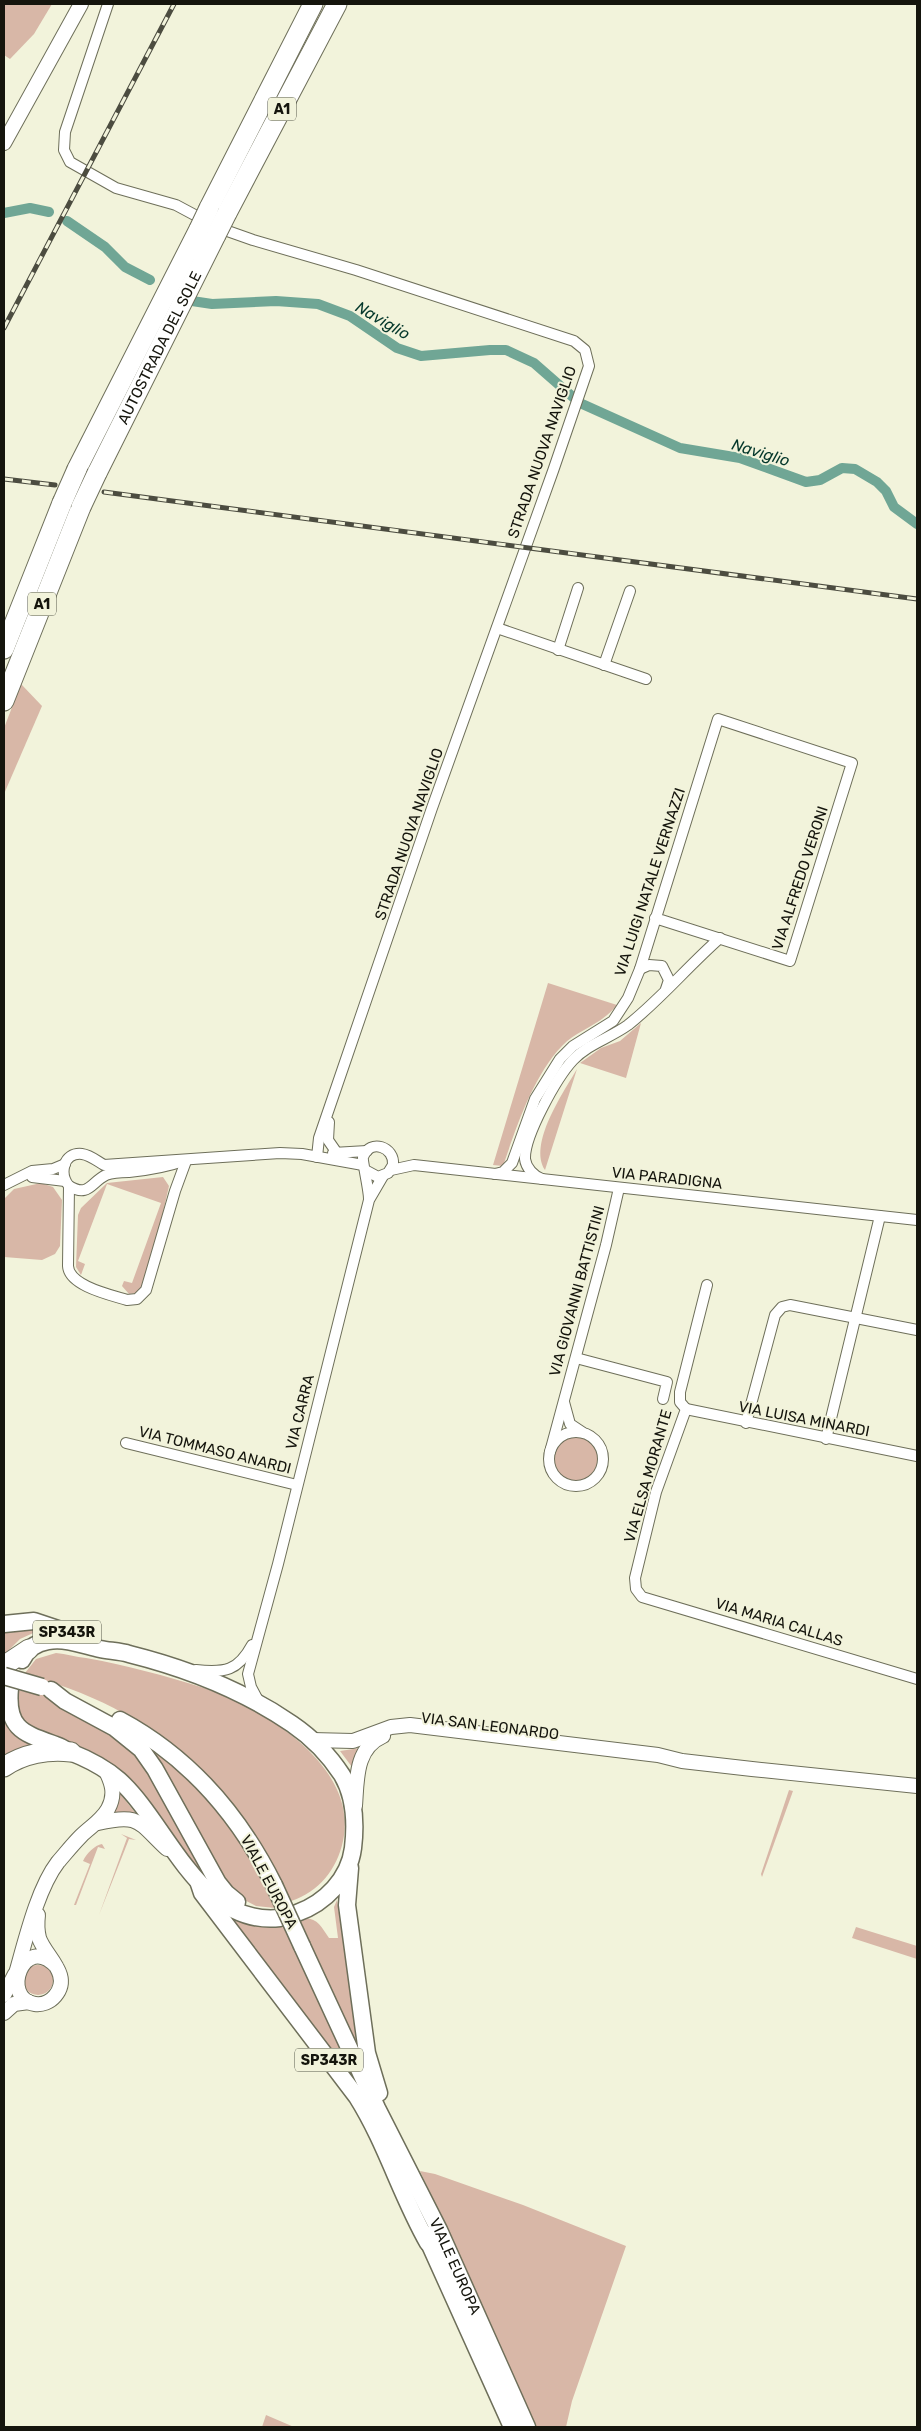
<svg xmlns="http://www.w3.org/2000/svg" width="921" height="2431" viewBox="0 0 921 2431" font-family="Rubik,sans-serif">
  <rect width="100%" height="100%" fill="#f2f3db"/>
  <g fill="#d8b7a7">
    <path d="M4 4H52L34 34 10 59 4 55Z"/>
    <path d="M21 684 42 706 4 794V728Z"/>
    <path d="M548 983 617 1005C600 1026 578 1029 562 1046 533 1076 516 1128 503 1166L493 1165Z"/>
    <path d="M641 1023 626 1078 580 1063 601 1048 620 1041Z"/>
    <path d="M577 1069 545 1170C528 1144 563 1093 577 1069Z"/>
    <path d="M163 1177 169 1186 147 1283 138 1293 129 1294 122 1286 124 1281 132 1283 161 1203 107 1184 78 1261 85 1264 81 1275 76 1267 78 1215 81 1208 107 1183Z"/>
    <path d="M41 1183 53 1187 62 1200 60 1246 55 1254 42 1260 4 1257V1199L14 1189Z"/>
    <circle cx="576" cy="1459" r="22"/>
    <path d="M27 1627 40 1630 20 1639 4 1655V1629Z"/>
    <path d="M56 1653C66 1654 76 1657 86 1658 126 1665 166 1676 204 1688 264 1709 359 1766 343 1841 337 1869 319 1892 291 1901 242 1794 161 1715 44 1680V1678L25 1673 36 1659Z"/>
    <path d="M18 1690 39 1695 40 1694 88 1717 138 1753 212 1888 113 1765 84 1749 21 1723 16 1701Z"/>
    <path d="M4 1716 21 1739 33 1745 4 1756Z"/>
    <path d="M149 1747 173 1764 218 1810 256 1867 275 1908 256 1906 233 1894Z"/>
    <path d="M360 1748 353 1767H352L340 1751Z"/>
    <path d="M789 1790 793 1791 762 1877 761 1874Z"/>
    <path d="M118 1791 137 1815 110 1816Z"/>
    <path d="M121 1834 136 1840 129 1839 99 1915 127 1838Z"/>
    <path d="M102 1844 105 1849 98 1847 76 1905H74L90 1864 83 1861C86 1854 95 1845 102 1844Z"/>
    <path d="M337 1900 360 2052 308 1943 310 1942 299 1919C316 1915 321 1926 329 1938H338L334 1907Z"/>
    <path d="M231 1917 282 1923 361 2093 230 1918Z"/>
    <path d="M856 1927 917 1946V1959L852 1938Z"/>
    <circle cx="38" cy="1980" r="15"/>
    <path d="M420 2171 435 2174 523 2205 626 2246 572 2401 566 2427H536Z"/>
    <path d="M266 2415 294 2427H262Z"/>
  </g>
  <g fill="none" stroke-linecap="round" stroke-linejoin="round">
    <g stroke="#70a695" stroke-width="10">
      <path d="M4 213 30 208 49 212"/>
      <path d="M67 221 105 247 125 267 150 280"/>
      <path d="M192 301 212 304 276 301 318 304 350 316 397 348 421 356 490 350H506L534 363 574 398"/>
      <path d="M580 403 680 448 740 458 806 482 820 480 842 468 855 469 877 482 886 491 894 507 917 524"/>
    </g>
    <g stroke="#6e6f5a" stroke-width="12">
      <g id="street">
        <path d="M108 4 65 132 64 150 70 162 116 188 176 205 219 228 253 240 356 270 574 341 585 350 589 366 553 471 432 808 319 1138 317 1157"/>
        <path d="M497 628 646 679"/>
        <path d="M558 650 578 588"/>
        <path d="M604 665 630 591"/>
        <path d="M640 969 649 965 662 966 669 980 666 989"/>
        <path d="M329 1122 328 1140 337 1153"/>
        <path d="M333 1153 367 1151"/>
        <path d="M183 1161C166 1167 148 1170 129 1172 121 1172 113 1172 106 1175 91 1182 89 1198 69 1186 59 1174 63 1152 82 1154 90 1155 97 1161 104 1165L280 1153 302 1154 363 1165"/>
        <path d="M365 1170 378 1177 388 1173 393 1165C395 1147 370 1138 363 1157 362 1161 369 1189 369 1199"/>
        <path d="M391 1170 414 1165 917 1220"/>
        <path d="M495 1174 503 1172 512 1163 535 1099 560 1059 573 1046 613 1021 628 998 640 969 718 719 852 763 790 961 655 918"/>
        <path d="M32 1177 65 1181"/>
        <path d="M542 1179C534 1176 526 1168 525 1159 524 1136 557 1077 573 1060 588 1044 610 1038 628 1025 661 999 688 966 720 938"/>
        <path d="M4 1185 32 1171 53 1169 65 1164"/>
        <path d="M69 1186 68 1266C69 1286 111 1295 127 1300L137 1299 146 1290 175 1191 186 1161"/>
        <path d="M707 1285 680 1392V1402L686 1409 656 1492 635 1578 636 1589 642 1597 917 1679"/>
        <path d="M576 1358 667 1382 663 1399"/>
        <path d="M564 1402 570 1424 582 1432"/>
        <path d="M686 1409 917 1456"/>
        <path d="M746 1423 775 1315 782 1307 790 1305 917 1330"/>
        <circle cx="576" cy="1459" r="27"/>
        <path d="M826 1439 880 1216"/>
        <path d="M126 1443 297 1485"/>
        <path d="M550 1452 606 1245 619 1188"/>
        <path d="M196 1670C225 1673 238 1671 252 1645"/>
        <path d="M259 1702 251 1687 248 1674 278 1564 369 1200 383 1176"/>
      </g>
    </g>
    <g stroke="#6e6f5a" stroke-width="16">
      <g id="secondary">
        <path d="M4 143 81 4"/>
        <path d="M312 1740 353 1741 391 1727 410 1725 658 1755 682 1761 752 1769 917 1786"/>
        <path d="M355 1806C357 1780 355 1748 383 1736"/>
        <path d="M98 1823C140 1813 138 1822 167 1849"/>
        <path d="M38 1915C37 1923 37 1930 39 1938 45 1956 73 1975 55 1996 50 2002 42 2005 35 2004 0 1999 23 1932 56 1966"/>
        <path d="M17 1970C26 1938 38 1888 58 1862 65 1854 73 1844 81 1836 90 1827 101 1821 108 1809 116 1794 112 1783 105 1769"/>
        <path d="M4 1995 15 1974"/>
        <path d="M4 2013 14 2004 29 2002"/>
      </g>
    </g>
    <g stroke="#6e6f5a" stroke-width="19">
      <g id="primary">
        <path d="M4 1624 34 1621 79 1636"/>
        <path d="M22 1660C27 1649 35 1643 48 1641 66 1638 83 1645 100 1649 109 1651 120 1651 129 1654 185 1668 244 1691 292 1724 311 1737 329 1755 342 1775 355 1797 356 1823 353 1848 349 1879 325 1903 297 1913"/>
        <path d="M10 1688C6 1729 23 1733 56 1745 61 1746 65 1750 70 1752 88 1759 104 1767 119 1780 168 1824 199 1927 280 1918"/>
        <path d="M51 1690 65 1701 115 1728 141 1749 155 1769 218 1883 226 1893 237 1902"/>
        <path d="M120 1720C189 1757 239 1815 274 1885"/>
        <path d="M350 1868 347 1905 367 2053 379 2093"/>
        <path d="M199 1884 202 1893 357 2097C386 2143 401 2196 428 2243"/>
        <path id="s1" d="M302 1946 377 2108 439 2230 527 2427"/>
        <path d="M425 2234 512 2427"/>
      </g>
    </g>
    <g stroke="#6e6f5a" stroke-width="21">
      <g id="highway">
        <path d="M209 208 313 4"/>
        <path d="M227 213 337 4"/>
        <path d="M77 469 199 229"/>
        <path id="s2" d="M97 473 216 235"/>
        <path d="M4 649 62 503"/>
        <path d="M4 701 81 507"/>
        <path d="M6 1668 8 1663 29 1649"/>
        <path d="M4 1767C23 1754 48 1749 71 1752"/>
      </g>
    </g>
    <use href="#street" stroke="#fff" stroke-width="10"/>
    <use href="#secondary" stroke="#fff" stroke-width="14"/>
    <use href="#primary" stroke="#fff" stroke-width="16"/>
    <use href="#highway" stroke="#fff" stroke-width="19"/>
    <g stroke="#4c4c40" stroke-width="5">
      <g id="rail">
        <path d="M4 328 174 4"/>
        <path d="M4 479 55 485"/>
        <path d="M104 492 917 599"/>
      </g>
    </g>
    <use href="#rail" stroke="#f2f3db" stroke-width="3" stroke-dasharray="9" stroke-linecap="butt"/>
    <g stroke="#6e6f5a" stroke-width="19" stroke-linecap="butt">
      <g id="primary-bridge">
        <path d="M4 1676 42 1687"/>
        <path d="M274 1885 302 1946"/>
      </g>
    </g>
    <g stroke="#6e6f5a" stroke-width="21" stroke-linecap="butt">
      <g id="highway-bridge">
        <path d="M199 229 209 208"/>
        <path d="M216 235 227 213"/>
        <path d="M62 503 77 469"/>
        <path d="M81 507 97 473"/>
      </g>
    </g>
    <use href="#primary-bridge" stroke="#fff" stroke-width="16"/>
    <use href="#highway-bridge" stroke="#fff" stroke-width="19"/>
  </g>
  <g text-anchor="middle" stroke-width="4" stroke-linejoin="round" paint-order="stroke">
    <g fill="#f2f3db" stroke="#57584b" stroke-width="1">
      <rect x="268" y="97.5" width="28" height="23" rx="4"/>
      <rect x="28" y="592.5" width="28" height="23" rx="4"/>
      <rect x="33" y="1620.5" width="68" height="23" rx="4"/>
      <rect x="295" y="2048.5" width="68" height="23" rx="4"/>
    </g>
    <g font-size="14" font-weight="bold" fill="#15150d">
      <text x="282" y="114">A1</text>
      <text x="42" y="609">A1</text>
      <text x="67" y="1637">SP343R</text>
      <text x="329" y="2065">SP343R</text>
    </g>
    <g font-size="15" fill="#15150d" stroke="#f2f3db">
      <text dy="5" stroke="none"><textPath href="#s2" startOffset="140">AUTOSTRADA DEL SOLE</textPath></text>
      <text transform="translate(542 452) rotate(-71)" y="5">STRADA NUOVA NAVIGLIO</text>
      <text transform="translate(409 834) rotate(-71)" y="5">STRADA NUOVA NAVIGLIO</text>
      <text transform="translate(800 878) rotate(-72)" y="5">VIA ALFREDO VERONI</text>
      <text transform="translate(650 882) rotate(-72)" y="5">VIA LUIGI NATALE VERNAZZI</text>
      <text transform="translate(667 1178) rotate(6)" y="5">VIA PARADIGNA</text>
      <text transform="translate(577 1291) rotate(-75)" y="5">VIA GIOVANNI BATTISTINI</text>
      <text transform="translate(300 1412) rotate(-76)" y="5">VIA CARRA</text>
      <text transform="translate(804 1419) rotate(11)" y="5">VIA LUISA MINARDI</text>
      <text transform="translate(215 1450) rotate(14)" y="5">VIA TOMMASO ANARDI</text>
      <text transform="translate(648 1476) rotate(-74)" y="5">VIA ELSA MORANTE</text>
      <text transform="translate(779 1622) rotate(17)" y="5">VIA MARIA CALLAS</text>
      <text transform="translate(490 1726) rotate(7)" y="5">VIA SAN LEONARDO</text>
      <text transform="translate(269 1882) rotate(62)" y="5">VIALE EUROPA</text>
      <text dy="5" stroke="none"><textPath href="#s1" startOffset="355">VIALE EUROPA</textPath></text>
    </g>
    <g font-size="16" font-style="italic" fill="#04372b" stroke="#f2f3db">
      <text transform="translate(383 320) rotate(30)" y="6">Naviglio</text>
      <text transform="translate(761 452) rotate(17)" y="6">Naviglio</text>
    </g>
  </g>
  <rect width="921" height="2431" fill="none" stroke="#15150d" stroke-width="10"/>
</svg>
